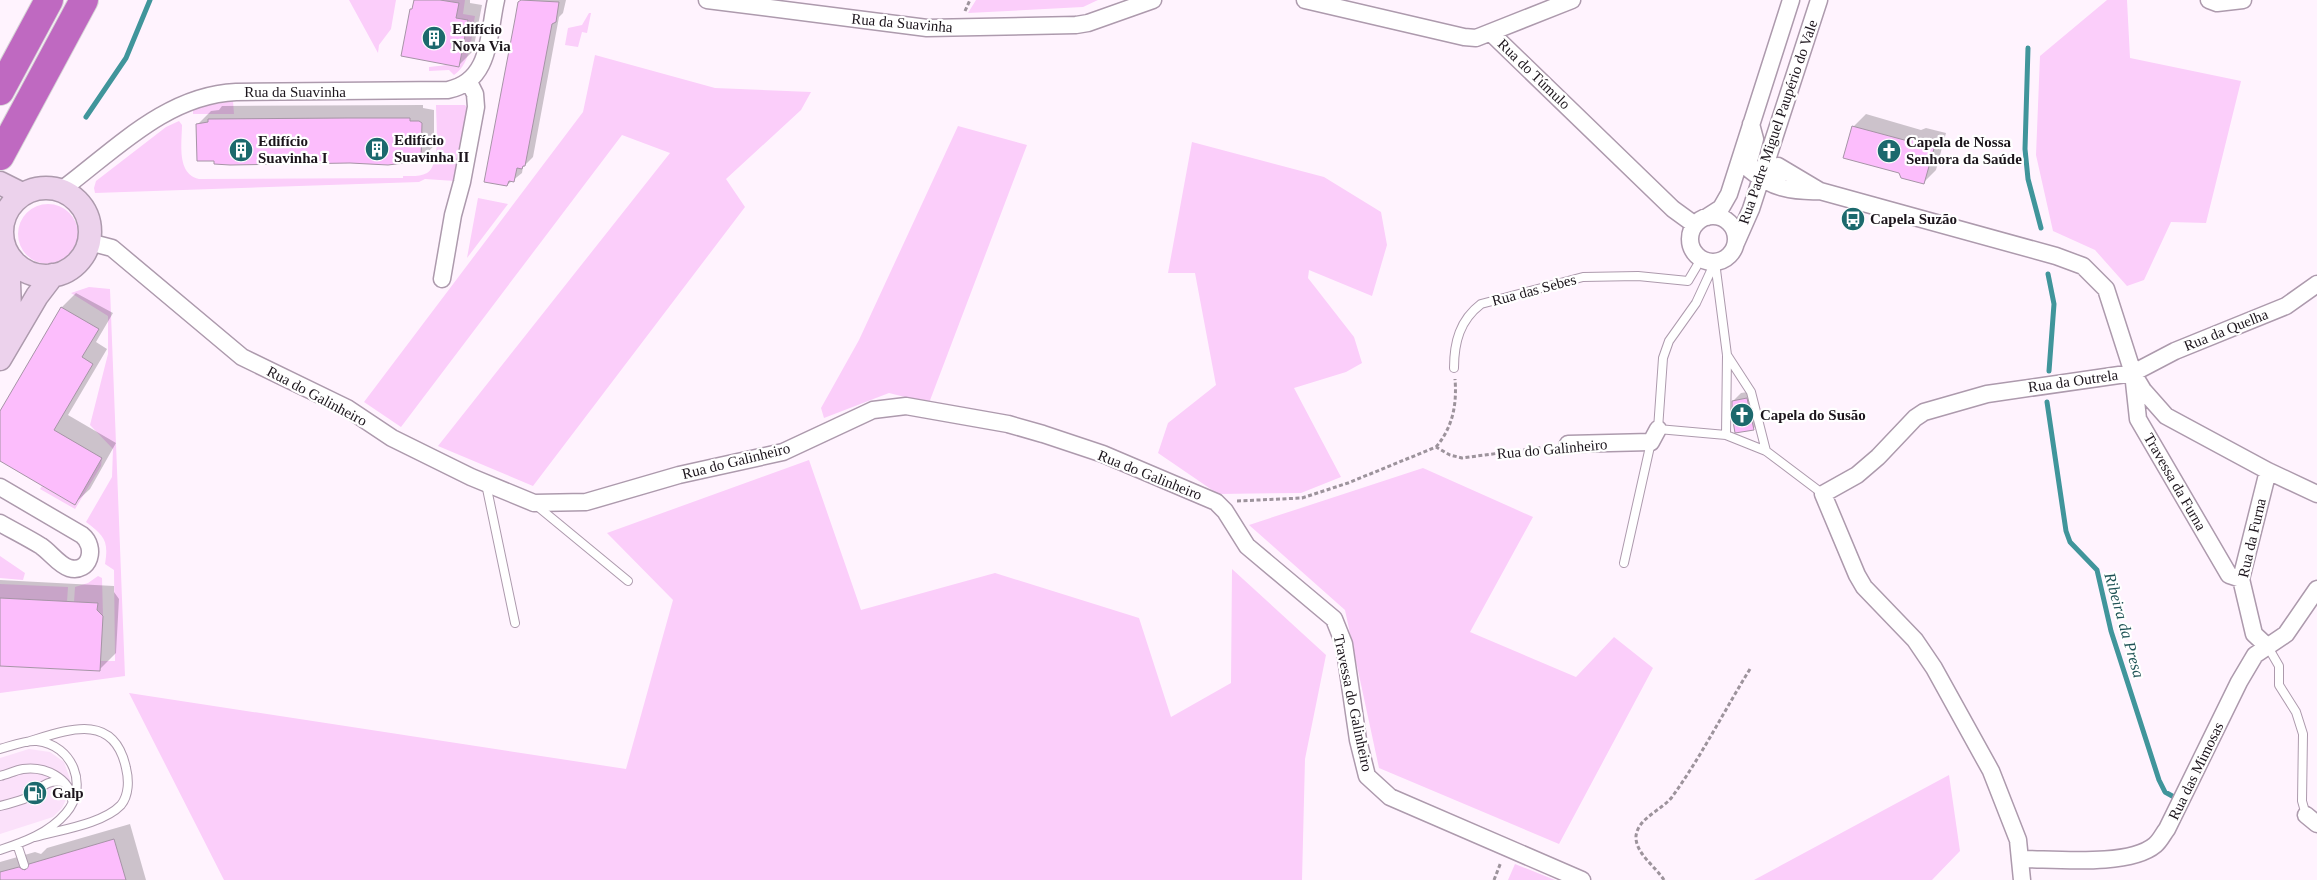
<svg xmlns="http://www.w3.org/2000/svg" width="2317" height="880" font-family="'Times New Roman',serif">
<rect width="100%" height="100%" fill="#fff3fe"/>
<path fill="#fbe1fa" d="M29,749L50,752L64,762L70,779V791L62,808L53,817L0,834V758Z"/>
<path fill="#fbcefa" d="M349,0H396L391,29L379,45L378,53Z
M440,0H465L463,14L475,16C471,36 472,63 454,75L449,70L429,71V67L447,65L459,67L468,20L456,18L458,3Z
M976,0H1098L1083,7L968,13Z
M2107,0H2127L2130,58L2241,81L2206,223L2171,222L2144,280L2127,286L2095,250L2053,231L2036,155L2040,56Z
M589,13H591L587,33L582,32L578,47L565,45L568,28L582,25Z
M595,55L715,88L811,92L801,110L726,179L745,207L533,486L438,446L670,153L622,135L401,427L364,402L583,112Z
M233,101L234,114H193V108Z
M436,105H465L468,109L455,181L425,179L419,182L95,193L94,188L96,181L166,127L179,121L182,125C182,142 176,174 199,179L403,178V176C411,176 420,177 427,173C441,165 436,121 436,105Z
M958,126L1027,145L929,403L889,393L824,418L821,408L859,340Z
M1192,142L1324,177L1381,212L1387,245L1372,296L1309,270L1308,278L1354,337L1362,363L1346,372L1294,388L1341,477L1301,493L1218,494L1158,453L1168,423L1216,385L1195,273H1168Z
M478,198L508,204L467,258Z
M18 234a30 30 0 1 1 60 0a30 30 0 1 1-60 0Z
M89,287L110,289L125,676L0,693V666L99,671L100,661H115L114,570L105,564C109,540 104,536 86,522L112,477L113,449L90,425L108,354V316L71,293Z
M102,458L101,466L75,509L40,489L42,486L75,505Z
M809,460L861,610L995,573L1139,618L1171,717L1231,683L1232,569L1326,655L1305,759L1302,880H224L129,693L626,769L673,600L607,533Z
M1423,468L1533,517L1470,632L1576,677L1614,637L1653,668L1559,844L1379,768L1345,610L1249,525Z
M0,556L25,573L23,580L0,578Z
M98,576L102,578L103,616L97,610L98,603L74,602L75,587L88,583Z
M0,584L68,587L67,602L0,598Z
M1949,775L1960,851L1932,880H1754Z
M1515,864L1555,880H1508Z"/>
<path fill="#0003" d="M415,0H470V3L482,5L473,51L458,66Z
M521,0H566L563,13L559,17L533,157L523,167L522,173L507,185L519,2Z
M423,105V108L434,110V146L420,159H407L403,162L198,124L211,111L219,110L222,106Z
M1866,114L1921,130L1926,128L1946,133L1936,170L1924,182L1900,172L1845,157L1854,126Z
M76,293L113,313L96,342L107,349L68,415L116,443L90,489L75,503L0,460V413L62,307Z
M1754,391L1761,420L1754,428L1736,431L1733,401L1741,393Z
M0,580L114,586V592L119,599L116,653L99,670L0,664Z
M130,824L146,880H0V862L35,852L41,854L47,848Z"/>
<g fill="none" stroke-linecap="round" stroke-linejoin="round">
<path stroke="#40959b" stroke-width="5" d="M2028,48L2025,149L2028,179L2041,228
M86,117L126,58L150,0
M2048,274L2054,304L2049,371
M2047,402L2066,531L2070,542L2097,570L2111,631L2159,780L2165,792L2174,797"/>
</g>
<path fill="#fcbdfc" stroke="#a694a6" d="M414,0H440L459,3L456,18L468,20L459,67L401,56L410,9H412Z
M521,0L559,2L556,22L552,24L525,166H523L522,169L517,168L514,182L509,181L507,186L484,182L515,19L518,2Z
M348,118H410V121H419L422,123L421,160H404V163L388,165L350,163L230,165L214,164V161H197L196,124L208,122V119Z
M1852,126L1908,141L1913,139L1935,145L1924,184L1901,178L1899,173L1843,158Z
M61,307L99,329L82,357L93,364L54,430L102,458L75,505L0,461V411Z
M1747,398L1754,430L1735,433L1732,415V401Z
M0,598L98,603L97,610L103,616L100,671L0,666Z
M114,839L126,880H0V872L19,867L25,870L29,864Z"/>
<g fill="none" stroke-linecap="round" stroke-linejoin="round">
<g stroke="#ad9aad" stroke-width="10">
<path id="lane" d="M1715,262L1696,303L1669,341L1663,358L1658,429L1726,435L1766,451L1823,494
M1715,262L1727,355L1726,435
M1727,355L1751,392L1766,451
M1454,368C1454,342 1460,320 1481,304L1583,277L1638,276L1688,281L1701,259
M486,484L515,623
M537,506L628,581
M1624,563L1651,442
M2268,647L2279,666V685L2296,712L2303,734L2302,801L2306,815
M27,742C67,730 114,711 126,768C129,780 129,795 121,805C103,824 59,830 35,837
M0,749C11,746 25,740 37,741C73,745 89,786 66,813C49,833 24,842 0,850
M0,776C8,774 16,770 23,769C45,766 70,778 72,800
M0,806C8,804 16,802 24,799C40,792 42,779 63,782
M17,844L24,865"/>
</g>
<g stroke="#ad9aad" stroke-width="19">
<path id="street" d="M707,0L927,28L1076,25L1088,23L1153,0
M1305,0L1464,37L1476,38L1572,0
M2209,0L2217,3L2243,0
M1491,33L1673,209L1695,225
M1751,124L1755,139L1749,161L1750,170C1771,188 1793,192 1820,191L2056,256L2083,266L2106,289L2133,373L2138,419L2229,575L2241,579
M1778,166L1820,191
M1755,169L1785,172
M60,191C114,151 166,95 236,92L448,90C491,81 488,35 496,0
M1690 239a23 23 0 1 1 46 0a23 23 0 1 1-46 0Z
M1707,217L1721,208L1729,194L1791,0
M89,242L112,248L242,357L347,408L392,438L471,477L534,503L586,502L679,475L783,452L873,410L906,406L1008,424L1043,434L1103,454L1216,502L1225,511L1247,546L1334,619L1344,644L1358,740L1367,776L1390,797L1582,880
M1736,243L1751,209L1819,0
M442,279L453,215L462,182L476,107L475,94L469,82
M2134,375L2143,390L2166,416L2268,471L2317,494
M1568,444L1651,442L1658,429
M2268,471L2241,579L2254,634L2268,647
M0,487L82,535C97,547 90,574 69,568C59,565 50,552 41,546C28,538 14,531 0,523
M2306,815L2317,824
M2020,859C2054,859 2129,867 2155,845C2160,841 2163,834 2167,829L2239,682L2255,655L2286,634L2317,589
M2022,880L2018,840L1991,771L1934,668L1915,640L1864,587L1857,575L1823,494L1857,475L1878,457L1915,418L1924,412L1987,394L2133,373L2175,351L2286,306L2317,284"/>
</g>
<g stroke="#ad9aad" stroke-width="25">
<path id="secondary" d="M0,183L22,194
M2 232a44 44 0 1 1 88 0a44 44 0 1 1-88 0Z
M0,336L10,310L8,255
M0,359L37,296L53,275"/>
</g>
<g stroke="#d6d5d6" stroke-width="30">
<path id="highway" d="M0,91L49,0
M0,156L84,0"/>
</g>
<path stroke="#9d939c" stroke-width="3" stroke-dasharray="4 2.5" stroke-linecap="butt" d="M965,11L970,0
M1436,447C1453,427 1457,404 1455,379
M1237,501L1302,498L1348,483L1436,447L1450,455L1462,458L1553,446
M1494,880L1501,862
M1664,880C1655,866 1635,853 1636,836C1638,818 1662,810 1672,797C1701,757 1724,711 1750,669"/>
<use href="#lane" stroke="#fff" stroke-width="8"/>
<use href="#street" stroke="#fff" stroke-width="16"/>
<use href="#secondary" stroke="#ecd2ec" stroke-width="22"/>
<use href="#highway" stroke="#bf69c1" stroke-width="28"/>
</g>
<defs>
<g id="building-disc" transform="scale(1.25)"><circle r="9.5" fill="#1c696d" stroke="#fff"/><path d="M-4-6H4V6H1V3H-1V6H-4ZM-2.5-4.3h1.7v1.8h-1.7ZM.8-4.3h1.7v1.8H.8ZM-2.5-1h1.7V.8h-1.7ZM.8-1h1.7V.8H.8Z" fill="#fff"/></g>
<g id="church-disc" transform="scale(1.25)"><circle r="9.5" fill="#1c696d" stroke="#fff"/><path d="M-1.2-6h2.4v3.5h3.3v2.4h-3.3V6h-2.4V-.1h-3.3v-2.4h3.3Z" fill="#fff"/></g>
<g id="bus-disc" transform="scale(1.25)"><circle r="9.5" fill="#1c696d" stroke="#fff"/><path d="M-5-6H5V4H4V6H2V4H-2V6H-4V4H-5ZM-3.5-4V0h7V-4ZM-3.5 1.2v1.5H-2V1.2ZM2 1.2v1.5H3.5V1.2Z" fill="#fff"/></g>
<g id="fuel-disc" transform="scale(1.25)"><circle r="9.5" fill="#1c696d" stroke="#fff"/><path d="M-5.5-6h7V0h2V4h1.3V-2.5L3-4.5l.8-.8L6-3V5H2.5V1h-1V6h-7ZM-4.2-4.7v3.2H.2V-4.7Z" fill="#fff"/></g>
</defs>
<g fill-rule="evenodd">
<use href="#building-disc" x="434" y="38"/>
<use href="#building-disc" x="377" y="149"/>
<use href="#building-disc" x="241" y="150"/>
<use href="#church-disc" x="1889" y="151"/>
<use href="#bus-disc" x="1853" y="219"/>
<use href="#church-disc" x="1742" y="415"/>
<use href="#fuel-disc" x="35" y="793"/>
</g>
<g text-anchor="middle" stroke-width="4.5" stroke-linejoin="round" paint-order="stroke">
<g font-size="15" fill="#1c151c" stroke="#fff">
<text transform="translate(902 23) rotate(5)" y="5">Rua da Suavinha</text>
<text transform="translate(1534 74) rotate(44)" y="5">Rua do Túmulo</text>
<text x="295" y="97">Rua da Suavinha</text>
<text transform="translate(1778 122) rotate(-71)" y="5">Rua Padre Miguel Paupério do Vale</text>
<text transform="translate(1534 290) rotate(-15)" y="5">Rua das Sebes</text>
<text transform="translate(2226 330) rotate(-22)" y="5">Rua da Quelha</text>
<text transform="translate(2073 381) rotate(-8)" y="5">Rua da Outrela</text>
<text transform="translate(317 396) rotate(28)" y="5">Rua do Galinheiro</text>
<text transform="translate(1552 449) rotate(-5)" y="5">Rua do Galinheiro</text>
<text transform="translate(736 461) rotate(-14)" y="5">Rua do Galinheiro</text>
<text transform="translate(1150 475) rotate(22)" y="5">Rua do Galinheiro</text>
<text transform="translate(2175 482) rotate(60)" y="5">Travessa da Furna</text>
<text transform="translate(2252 538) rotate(-77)" y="5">Rua da Furna</text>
<text transform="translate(1353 703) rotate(78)" y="5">Travessa do Galinheiro</text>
<text transform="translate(2196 771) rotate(-64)" y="5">Rua das Mimosas</text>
</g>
<g font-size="15" font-weight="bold" fill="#1c151c" stroke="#fff" text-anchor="start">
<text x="452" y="34">Edifício<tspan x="452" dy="17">Nova Via</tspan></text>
<text x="394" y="145">Edifício<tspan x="394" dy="17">Suavinha II</tspan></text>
<text x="258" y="146">Edifício<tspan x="258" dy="17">Suavinha I</tspan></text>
<text x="1906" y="147">Capela de Nossa<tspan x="1906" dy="17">Senhora da Saúde</tspan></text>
<text x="1870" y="224">Capela Suzão</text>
<text x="1760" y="420">Capela do Susão</text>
<text x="52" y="798">Galp</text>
</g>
<g font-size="16" font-style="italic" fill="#1e5355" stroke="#fff">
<text transform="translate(2125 625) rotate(74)" y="6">Ribeira da Presa</text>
</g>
</g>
</svg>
